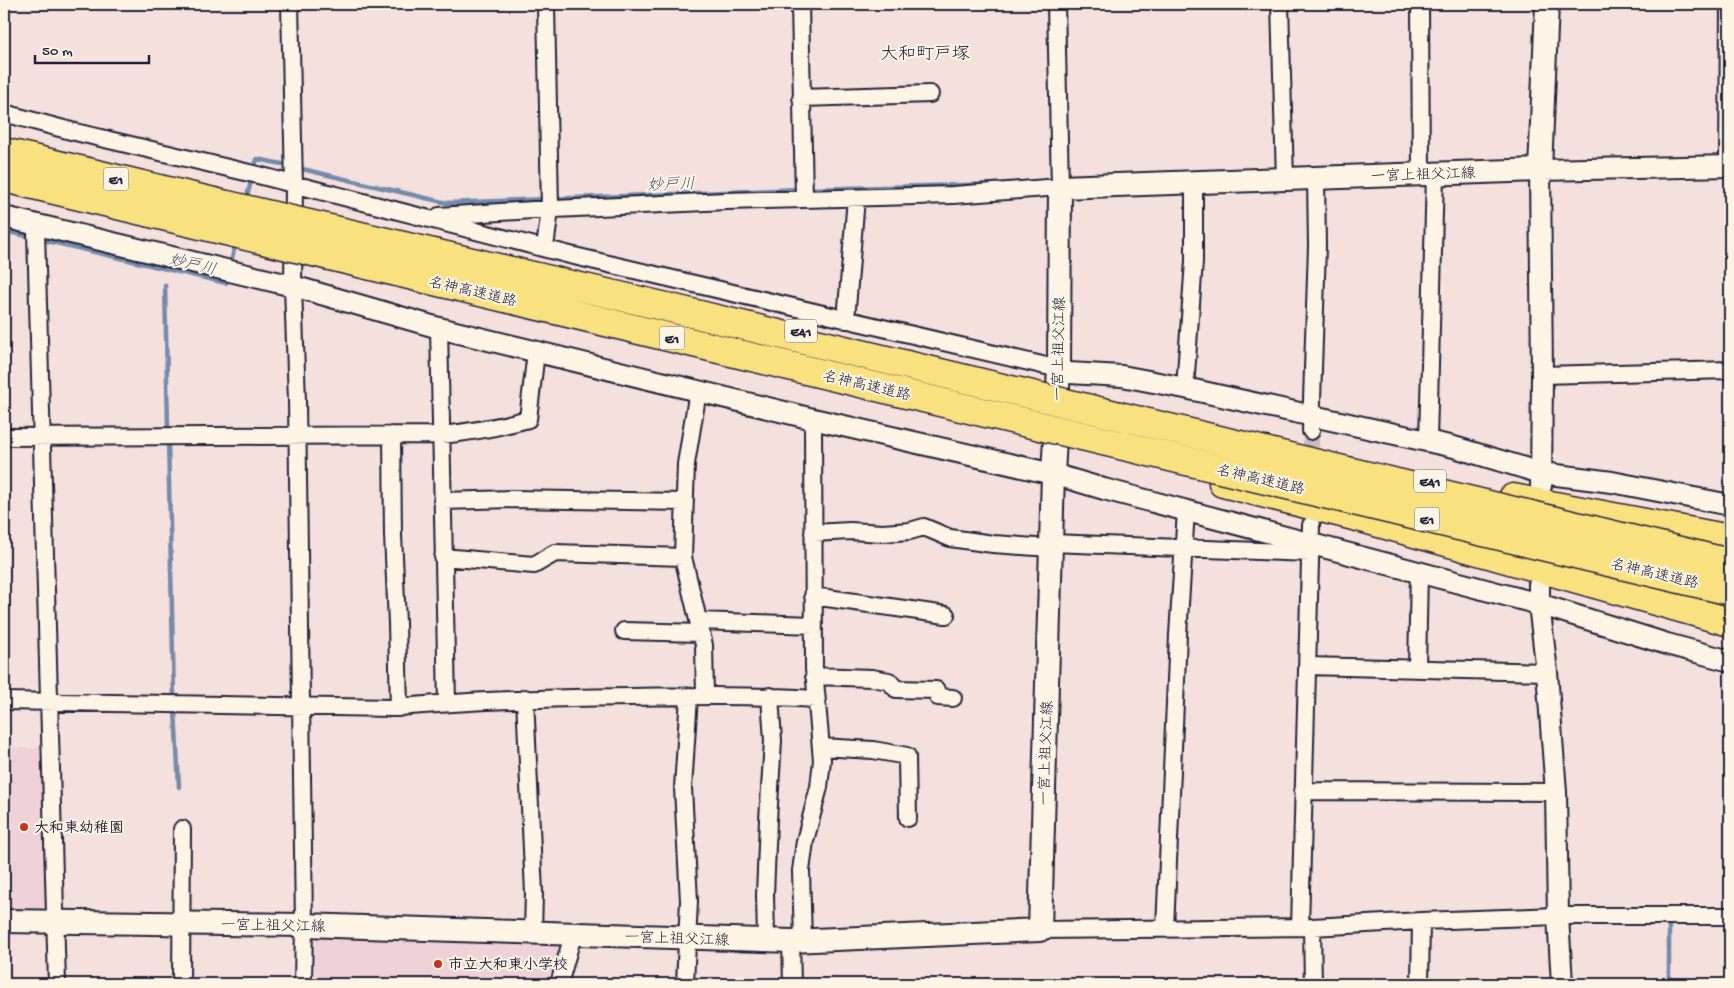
<svg xmlns="http://www.w3.org/2000/svg" width="1734" height="988" font-family="'Gochi Hand','Klee One',sans-serif">
<rect width="100%" height="100%" fill="#f4e0dd"/>
<filter id="ink" filterUnits="userSpaceOnUse"><feTurbulence type="fractalNoise" baseFrequency=".02" numOctaves="2"/><feDisplacementMap in="SourceGraphic" scale="10" xChannelSelector="R" yChannelSelector="G"/><feConvolveMatrix kernelMatrix="1 2 1 2 8 2 1 2 1" color-interpolation-filters="sRGB"/></filter>
<g filter="url(#ink)">
<path fill="#efd1d8" d="M4,748H42L46,905L40,911H4Z
M319,936L567,944L555,984H314L315,942Z"/>
<g fill="none" stroke-linecap="round" stroke-linejoin="round">
<path stroke="#758bab" stroke-width="4.5" d="M298,168L447,203L800,189
M808,189L1000,184
M246,200L257,159L282,164
M4,231L32,237
M39,239L226,283L228,276
M230,266L236,242
M165,285L168,428
M168,440L174,697
M175,710L179,787
M1669,984V923"/>
<path stroke="#cababd" stroke-width="16" stroke-dasharray="16 8" stroke-linecap="butt" d="M1311,471V431"/>
<g stroke="#22223b" stroke-width="20">
<path id="minor" d="M290,4L294,185L293,286L297,401L304,925L303,984
M800,4L804,199
M1280,4L1285,180
M1420,4L1421,174
M801,98L930,94
M4,113L71,131L258,175L570,255L1059,369
M1728,166L1729,4
M439,216L533,210L727,201L953,195L1060,187L1056,4
M37,225L36,232L57,984
M545,248L550,209L546,4
M846,320L856,198
M439,328L447,703
M1542,375L1730,370
M1185,388L1194,261V183
M698,391L686,464L683,557L704,645L705,696
M1311,431L1317,246L1316,178
M392,435L393,535L397,623L399,708
M4,437L441,435C471,432 499,427 528,419L536,352
M1428,441L1435,174
M442,501L513,499L684,502
M813,533L850,531L883,533L910,531L924,527L950,538L993,544L1051,548
M1051,543L1310,553
M443,557L534,565L555,553L683,557
M813,596L946,615
M698,621L814,625
M624,631L701,633
M1307,666L1547,672
M1417,669L1419,572
M814,676L872,678L889,681L896,689L936,690L938,697L953,698
M525,698L534,893L533,933
M4,701L392,708C471,700 551,698 630,697C692,696 754,695 816,699
M821,747L873,750L907,756L908,818
M1303,791L1556,792
M1300,927L1311,525
M1312,927L1313,984
M1165,929L1178,635L1186,511
M1040,930L1312,927L1421,921L1558,916H1730
M766,940L765,895L768,820L773,741L770,696
M791,941L792,984
M803,941L801,871L805,841L819,787L822,760L814,669L813,419
M181,984L182,829
M559,984L573,935
M685,984L689,901L683,788L689,696
M1420,984L1421,921"/>
</g>
<g stroke="#22223b" stroke-width="24">
<path id="tertiary" d="M4,217L293,286L439,328L813,419L1053,474L1104,489L1539,604L1667,644L1730,661
M1059,369L1069,373L1122,376L1185,388L1454,447L1541,473L1612,482L1730,505
M1541,486L1542,375L1540,170L1730,166
M1539,584V604L1547,672L1556,792L1558,916L1562,984"/>
</g>
<g stroke="#22223b" stroke-width="26">
<path id="secondary" d="M4,921L304,925L791,941L1040,930L1053,474L1059,369L1060,187L1540,170L1547,4"/>
</g>
<g stroke="#22223b" stroke-width="31">
<path id="motorway" d="M4,152L227,205
M4,178L221,230
M1223,483L1365,519L1730,622
M1513,498L1730,539"/>
</g>
<use href="#minor" stroke="#fcf5e5" stroke-width="16"/>
<use href="#tertiary" stroke="#fcf5e5" stroke-width="20"/>
<use href="#secondary" stroke="#fcf5e5" stroke-width="22"/>
<use href="#motorway" stroke="#fae180" stroke-width="28"/>
<g stroke="#22223b" stroke-width="31" stroke-linecap="butt">
<path id="motorway-bridge" d="M227,205L658,305L1730,563
M221,230L1730,591"/>
</g>
<use href="#motorway-bridge" stroke="#fae180" stroke-width="28"/>
</g>
</g>
<g fill="#c8321e" stroke="#fcf5e5" stroke-width="2">
<circle cx="24" cy="827" r="5"/>
<circle cx="438" cy="964" r="5"/>
</g>
<g text-anchor="middle" stroke-width="4" stroke-linejoin="round" paint-order="stroke">
<g fill="#fcf5e5" stroke="#63616e" stroke-width="1">
<rect x="103.5" y="167.5" width="25" height="23" rx="4"/>
<rect x="785" y="319.5" width="32" height="23" rx="4"/>
<rect x="659.5" y="326.5" width="25" height="23" rx="4"/>
<rect x="1414" y="469.5" width="32" height="23" rx="4"/>
<rect x="1414.5" y="507.5" width="25" height="23" rx="4"/>
</g>
<g font-size="14" font-weight="bold" fill="#22223b">
<text x="116" y="184">E1</text>
<text x="801" y="336">E41</text>
<text x="672" y="343">E1</text>
<text x="1430" y="486">E41</text>
<text x="1427" y="524">E1</text>
</g>
<g font-size="15" fill="#22223b" stroke="#fcf5e5">
<text transform="translate(1423 174) rotate(-2)" y="5">一宮上祖父江線</text>
<text transform="translate(473 291) rotate(13)" y="5">名神高速道路</text>
<text transform="translate(1058 349) rotate(-89)" y="5">一宮上祖父江線</text>
<text transform="translate(867 385) rotate(13)" y="5">名神高速道路</text>
<text transform="translate(1261 479) rotate(13)" y="5">名神高速道路</text>
<text transform="translate(1655 573) rotate(13)" y="5">名神高速道路</text>
<text transform="translate(1045 753) rotate(-88)" y="5">一宮上祖父江線</text>
<text transform="translate(273 925) rotate(1)" y="5">一宮上祖父江線</text>
<text transform="translate(677 938) rotate(2)" y="5">一宮上祖父江線</text>
</g>
<g font-size="15" font-weight="bold" fill="#22223b" stroke="#fcf5e5" text-anchor="start">
<text x="34" y="832">大和東幼稚園</text>
<text x="448" y="969">市立大和東小学校</text>
</g>
<g font-size="16" font-style="italic" fill="#4c5773" stroke="#fcf5e5">
<text transform="translate(671 183) rotate(-2)" y="6">妙戸川</text>
<text transform="translate(193 263) rotate(13)" y="6">妙戸川</text>
</g>
<g font-size="18" fill="#22223b" stroke="#fcf5e5">
<text x="925" y="59">大和町戸塚</text>
</g>
</g>
<rect width="1734" height="988" fill="none" stroke="#fcf5e5" stroke-width="20"/>
<rect x="10" y="10" width="1714" height="968" fill="none" stroke="#22223b" stroke-width="2" filter="url(#ink)"/>
<path d="M35 55v8h114v-8" fill="none" stroke="#22223b" stroke-width="2.5"/>
<text x="42" y="55" font-size="15" fill="#22223b" stroke="#fcf5e5" stroke-width="4" paint-order="stroke">50 m</text>
</svg>
